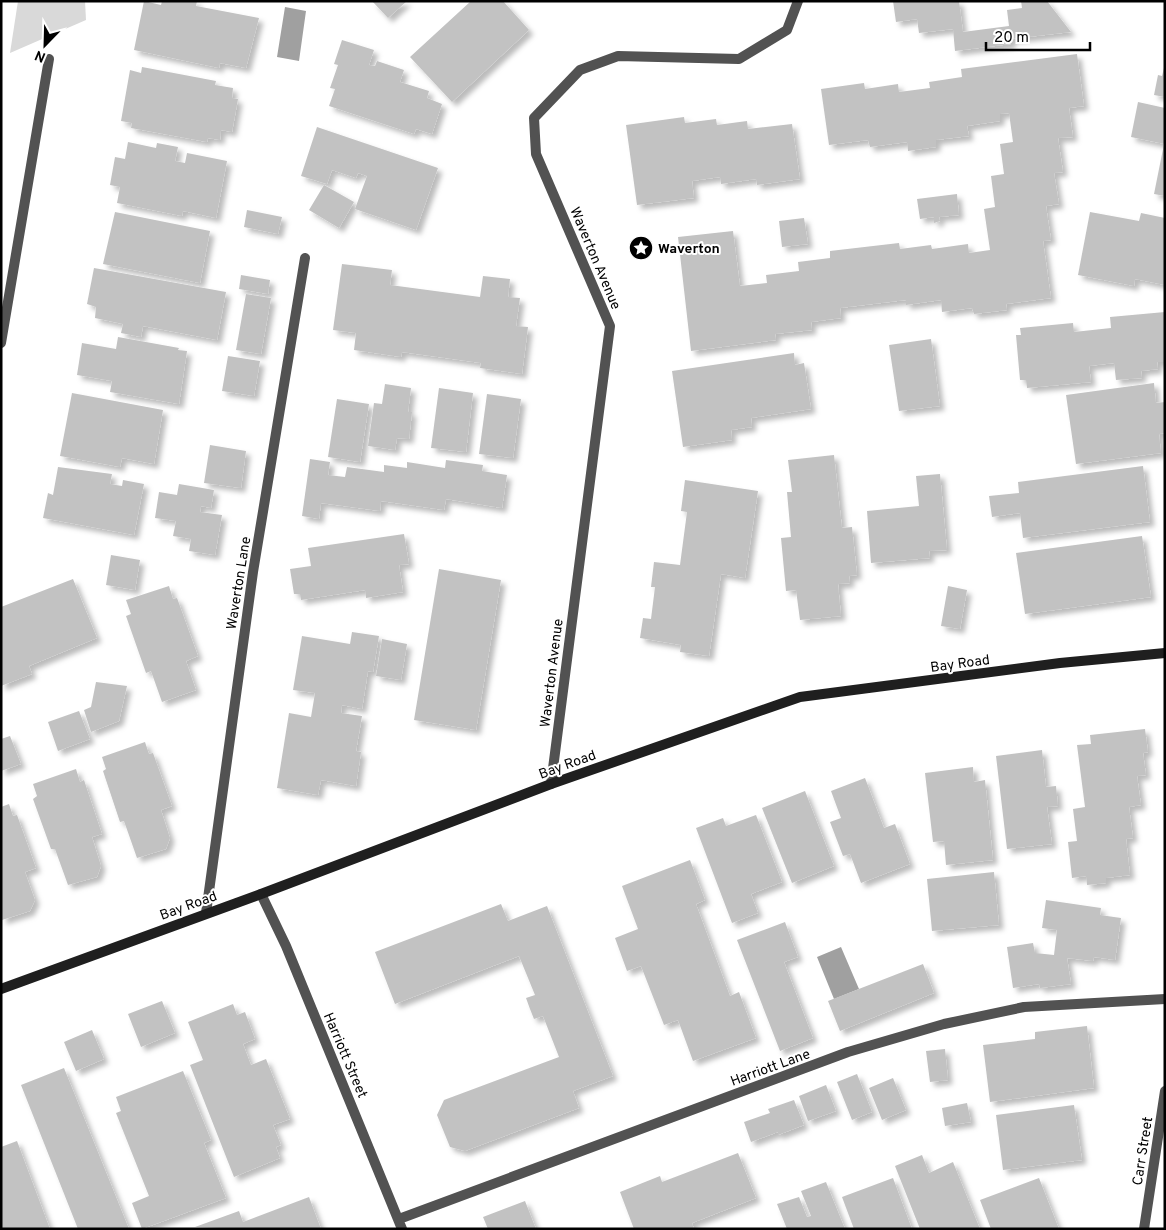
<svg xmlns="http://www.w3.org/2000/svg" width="1166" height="1230" font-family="Overpass,sans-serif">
<defs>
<filter id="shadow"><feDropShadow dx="4.5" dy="4.5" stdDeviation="2.5" flood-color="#0004"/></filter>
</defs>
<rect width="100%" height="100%" fill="#fff"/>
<path fill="#d9d9d9" d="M18,1H85L86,20L10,53Z"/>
<path fill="#a0a0a0" d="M285,7L306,11L299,61L277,57Z
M841,947L859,989L834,999L817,957Z"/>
<path fill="#c2c2c2" filter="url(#shadow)" d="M144,1L161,5L162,1H197L196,6L259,18L246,68L220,63L219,68L134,50Z
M372,1H407L388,18Z
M471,1H503L529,30L452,102L410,57Z
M893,1H959L963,32L1009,26L1007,10L1022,8L1021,1H1047L1071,32L1011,39V44L955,51L953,29L919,33L917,19L896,22Z
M342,40L374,50L369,65L375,66L377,61L404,70L400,82L429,91L427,98L442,104L432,134L416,129L414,134L329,106L335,89L330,88L338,65L334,64Z
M1077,54L1084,106L1069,108L1073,137L1058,138L1063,172L1054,173L1059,204L1046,206L1051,240L1043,241L1051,298L1006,304L1007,310L974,314L972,308L942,312L941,300L906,305V300L840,308L841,318L811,322L812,330L775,334L776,340L691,351L678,237L733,231L740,286L767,283L766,275L799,271L798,262L830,258V251L899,243L900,249L931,245L932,249L968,244L969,253L990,250L984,209L995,207L991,176L1004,174L1000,144L1013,142L1009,113L1000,114V121L967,126L969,136L936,140V147L908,151L907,142L870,147L868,140L829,145L821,89L864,83L865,89L898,84L899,92L930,88L929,82L962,77L961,69Z
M142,67L216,81L215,85L233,88L232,98L238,99L232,132L221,130L220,140L208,138L207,142L131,128L132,123L121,121L130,70L141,73Z
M1164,68H1165V97L1154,95L1158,75L1162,76Z
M1138,102L1165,108V144L1131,137Z
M684,117L685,123L716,119L717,125L747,121L748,129L792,124L800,179L757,185L756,179L721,184L720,177L692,181L694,198L637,205L626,125Z
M317,127L438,168L416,230L355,209L367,176L358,173L356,178L332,170L327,184L301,176Z
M128,142L156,148L157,143L178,147L175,161L185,163L187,153L227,161L216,218L183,211L182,216L117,203L120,187L110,185L115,157L125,159Z
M1164,144H1165V196L1154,194Z
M324,185L354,202L339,228L309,210Z
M957,194L959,215L939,217L940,221L934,223V217L920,219L917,199Z
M247,210L282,217L278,234L244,227Z
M115,212L210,231L200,283L103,264Z
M1090,212L1139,221L1141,213L1165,218V285L1135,279L1134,286L1078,275Z
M804,218L808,244L782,247L779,221Z
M342,264L392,270L390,285L480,297L483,276L510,279L508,297L520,298L516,326L528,327L522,374L480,368L481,363L402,352L401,357L354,350L356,333L333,330Z
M94,268L226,292L217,340L143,326L141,337L121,333L123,324L95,318L96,307L87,304Z
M241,275L270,280L268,294L239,289Z
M246,294L271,298L261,354L236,350Z
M1165,312V362H1157L1158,369L1141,371L1142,378L1116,380L1114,363L1089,366L1091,382L1027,388L1026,380H1020L1016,335H1021L1020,328L1073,323L1074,332L1111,328L1110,317Z
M118,337L179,348L178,350L187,351L179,404L110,392L112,381L77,375L82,343L116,349Z
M931,339L940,406L899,411L889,345Z
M794,353L795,365L804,363L811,409L751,418L752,427L731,430L732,440L683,447L672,371Z
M228,356L260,361L254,396L222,391Z
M1154,383L1156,403L1165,402V433L1159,434L1161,453L1076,464L1066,395Z
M385,384L411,388L408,412H412L409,439L397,438L395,450L368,446L374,403L382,404Z
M439,388L473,393L466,452L431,448Z
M72,393L163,410L154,464L122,458L120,467L60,456Z
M487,394L521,399L513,458L479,454Z
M337,399L369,404L360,462L328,457Z
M210,445L246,451L241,488L204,483Z
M834,455L842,528L852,527L857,575L849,576L850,583L838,584L841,616L800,620L796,590L786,591L781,538L791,537L787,492H792L788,460Z
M310,459L330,462L328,475L345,477L347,467L384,472V465L407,468V462L445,468L446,460L483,465L482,471L507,475L502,508L446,499L444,510L381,501L380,511L321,503L319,519L302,516Z
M1143,466L1150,522L1023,538L1020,513L992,517L989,496L1019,493L1018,482Z
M58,467L112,474L110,484L122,486L123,480L144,484L134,535L43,518L48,493L53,495Z
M940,474L947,550L929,551L930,558L871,563L867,511L919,506L916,476Z
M685,480L758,491L745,578L721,574L709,656L680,652L681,645L640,638L643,618L651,619L655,587H651L654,562L680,565L687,512L681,511Z
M179,484L214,490L211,508L201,506L200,512L222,515L215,555L189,551L191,539L173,536L176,521L155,518L159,492L177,495Z
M404,534L409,564L399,565L403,592L366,598L365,590L301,600L300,594H294L290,569L311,566L308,548Z
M1142,536L1151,597L1025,614L1016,553Z
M111,555L140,560L135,590L106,585Z
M439,569L501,580L476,730L414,720Z
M73,579L97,638L29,666L32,674L1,686V607Z
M169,586L173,599L177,598L198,656L186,661L196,690L162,702L151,671L146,673L126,616L131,614L126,600Z
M948,586L967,590L960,629L941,626Z
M352,632L379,636L373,672L368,671L362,709L342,705L341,713L362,716L356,751L361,752L356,786L321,780L318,795L277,788L289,713L311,717L315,693L293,690L302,636L350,644Z
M382,639L407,644L401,680L376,676Z
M96,682L127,686L119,721L91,732L84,710L91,707Z
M79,711L90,739L58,751L48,722Z
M1145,729L1148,752L1143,753L1146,775L1137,776L1141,805L1129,807L1133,838L1126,839L1130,875L1106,878V883L1087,885L1086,876L1072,878L1068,842L1077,841L1073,809L1085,807L1077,745L1091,744L1090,735Z
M10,736L21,764L1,771V739Z
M145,742L149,754L153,753L172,806L161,810L170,838L166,849L137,858L124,821L120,822L103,771L106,769L102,757Z
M1042,750L1046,787L1056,786L1058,806L1047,807L1052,844L1007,849L996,756Z
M973,767L974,782L985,780L993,860L946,865L944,841L933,842L925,773Z
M76,769L80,782L84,780L102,834L92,837L101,866L97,877L68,885L55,849H51L33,799L37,796L33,784Z
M865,778L884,828L895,824L910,864L861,883L850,854L843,856L830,822L841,818L831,791Z
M805,791L834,866L792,883L762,808Z
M9,804L13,816L17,815L36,868L25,872L35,900L30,911L2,920L1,807Z
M756,815L782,882L751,894L758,913L732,923L696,828L723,818L726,826Z
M690,860L705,900L696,904L730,996L739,992L756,1038L693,1061L678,1020L664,1025L641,966L627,971L615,938L638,929L622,886Z
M994,872L999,925L932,931L927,879Z
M1046,900L1101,908L1100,915L1121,918L1115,960L1094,957L1093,961L1067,958L1071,984L1040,988L1039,984L1013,988L1007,947L1033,943L1035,953L1054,955L1057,930L1042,928Z
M501,904L508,921L547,906L613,1076L573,1091L579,1108L465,1151L450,1147L437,1115L444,1100L559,1057L543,1016L534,1019L530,1009L526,998L535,995L519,956L395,1004L375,952Z
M785,922L798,957L784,962L813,1038L780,1051L737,940Z
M923,964L934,993L840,1031L828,1001Z
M162,1001L175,1033L141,1047L128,1014Z
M233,1004L237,1015L245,1012L255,1039L243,1044L251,1065L266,1059L290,1119L273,1125L281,1145L276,1147L280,1158L234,1177L190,1065L203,1060L188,1022Z
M1087,1026L1094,1088L990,1102L983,1045L1035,1039V1032Z
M92,1030L104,1059L76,1071L64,1042Z
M945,1049L948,1080L930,1082L926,1051Z
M64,1068L129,1229H78L21,1085Z
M183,1071L211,1140L204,1143L226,1198L142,1229L132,1203L149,1196L116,1113L121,1111L116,1097Z
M857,1074L872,1112L852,1120L837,1082Z
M893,1078L906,1110L882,1120L869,1088Z
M826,1085L836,1111L808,1121L799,1096Z
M794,1100L804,1125L778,1135V1132L751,1142L744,1122L770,1113L768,1109Z
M967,1103L971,1122L945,1126L942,1108Z
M1074,1105L1082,1160L1003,1170L996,1115Z
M17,1141L50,1229H1V1147Z
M738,1153L756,1198L692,1223L694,1229H634L620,1192L660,1176L662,1182Z
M922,1155L929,1173L953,1162L980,1229H920L895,1166Z
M893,1178L912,1229H854L842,1197Z
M1039,1178L1059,1229H991L980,1200Z
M826,1182L845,1229H787L777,1204L799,1197L807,1217L811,1216L801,1191Z
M309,1197L321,1229L195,1227L239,1211L243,1222Z
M525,1201L536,1229H488L483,1217Z"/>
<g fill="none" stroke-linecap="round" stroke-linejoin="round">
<path stroke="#525252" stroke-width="10" d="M1,343L49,59
M551,784L610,326L536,154L534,118L580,70L618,56L739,59L787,30L798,1
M261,894L286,946L402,1229
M206,913L253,572L305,258
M399,1219L848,1052L944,1024L1024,1007L1165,999
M1144,1229L1165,1091"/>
<path stroke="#1f1f1f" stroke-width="10" d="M1,989L261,894L551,784L800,697L1060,663L1165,653"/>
</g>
<defs>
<g id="sight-disc" transform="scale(1.25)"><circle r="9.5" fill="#000" stroke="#fff"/><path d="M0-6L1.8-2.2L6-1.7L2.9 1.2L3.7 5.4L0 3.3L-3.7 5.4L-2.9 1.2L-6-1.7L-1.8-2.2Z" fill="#fff"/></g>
</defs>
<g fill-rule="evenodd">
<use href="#sight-disc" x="641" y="248"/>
</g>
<g text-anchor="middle" stroke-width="4" stroke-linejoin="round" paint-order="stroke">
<g font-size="14" font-weight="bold" fill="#000" stroke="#fff" text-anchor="start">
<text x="658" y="253">Waverton</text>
</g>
<g font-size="14" fill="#000" stroke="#fff">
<text transform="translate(596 258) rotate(67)" y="5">Waverton Avenue</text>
<text transform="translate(238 583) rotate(-81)" y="5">Waverton Lane</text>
<text transform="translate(960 663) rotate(-8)" y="5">Bay Road</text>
<text transform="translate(551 673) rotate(-83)" y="5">Waverton Avenue</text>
<text transform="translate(567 764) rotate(-20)" y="5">Bay Road</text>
<text transform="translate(188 905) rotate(-20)" y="5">Bay Road</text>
<text transform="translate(346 1055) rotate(67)" y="5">Harriott Street</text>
<text transform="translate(770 1067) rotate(-20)" y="5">Harriott Lane</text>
<text transform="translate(1142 1151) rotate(-81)" y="5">Carr Street</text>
</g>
</g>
<rect width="1166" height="1230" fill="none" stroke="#000000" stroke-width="5"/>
<g transform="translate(45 45) rotate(203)" stroke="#ffffff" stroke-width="4" paint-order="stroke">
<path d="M0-4L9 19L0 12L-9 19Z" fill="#000000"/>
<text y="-8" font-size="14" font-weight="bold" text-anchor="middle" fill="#000000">N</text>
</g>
<path d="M986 42v8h104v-8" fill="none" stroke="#000000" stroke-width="2.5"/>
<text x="994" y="42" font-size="15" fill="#000000" stroke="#ffffff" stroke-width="4" paint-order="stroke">20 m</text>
</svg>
